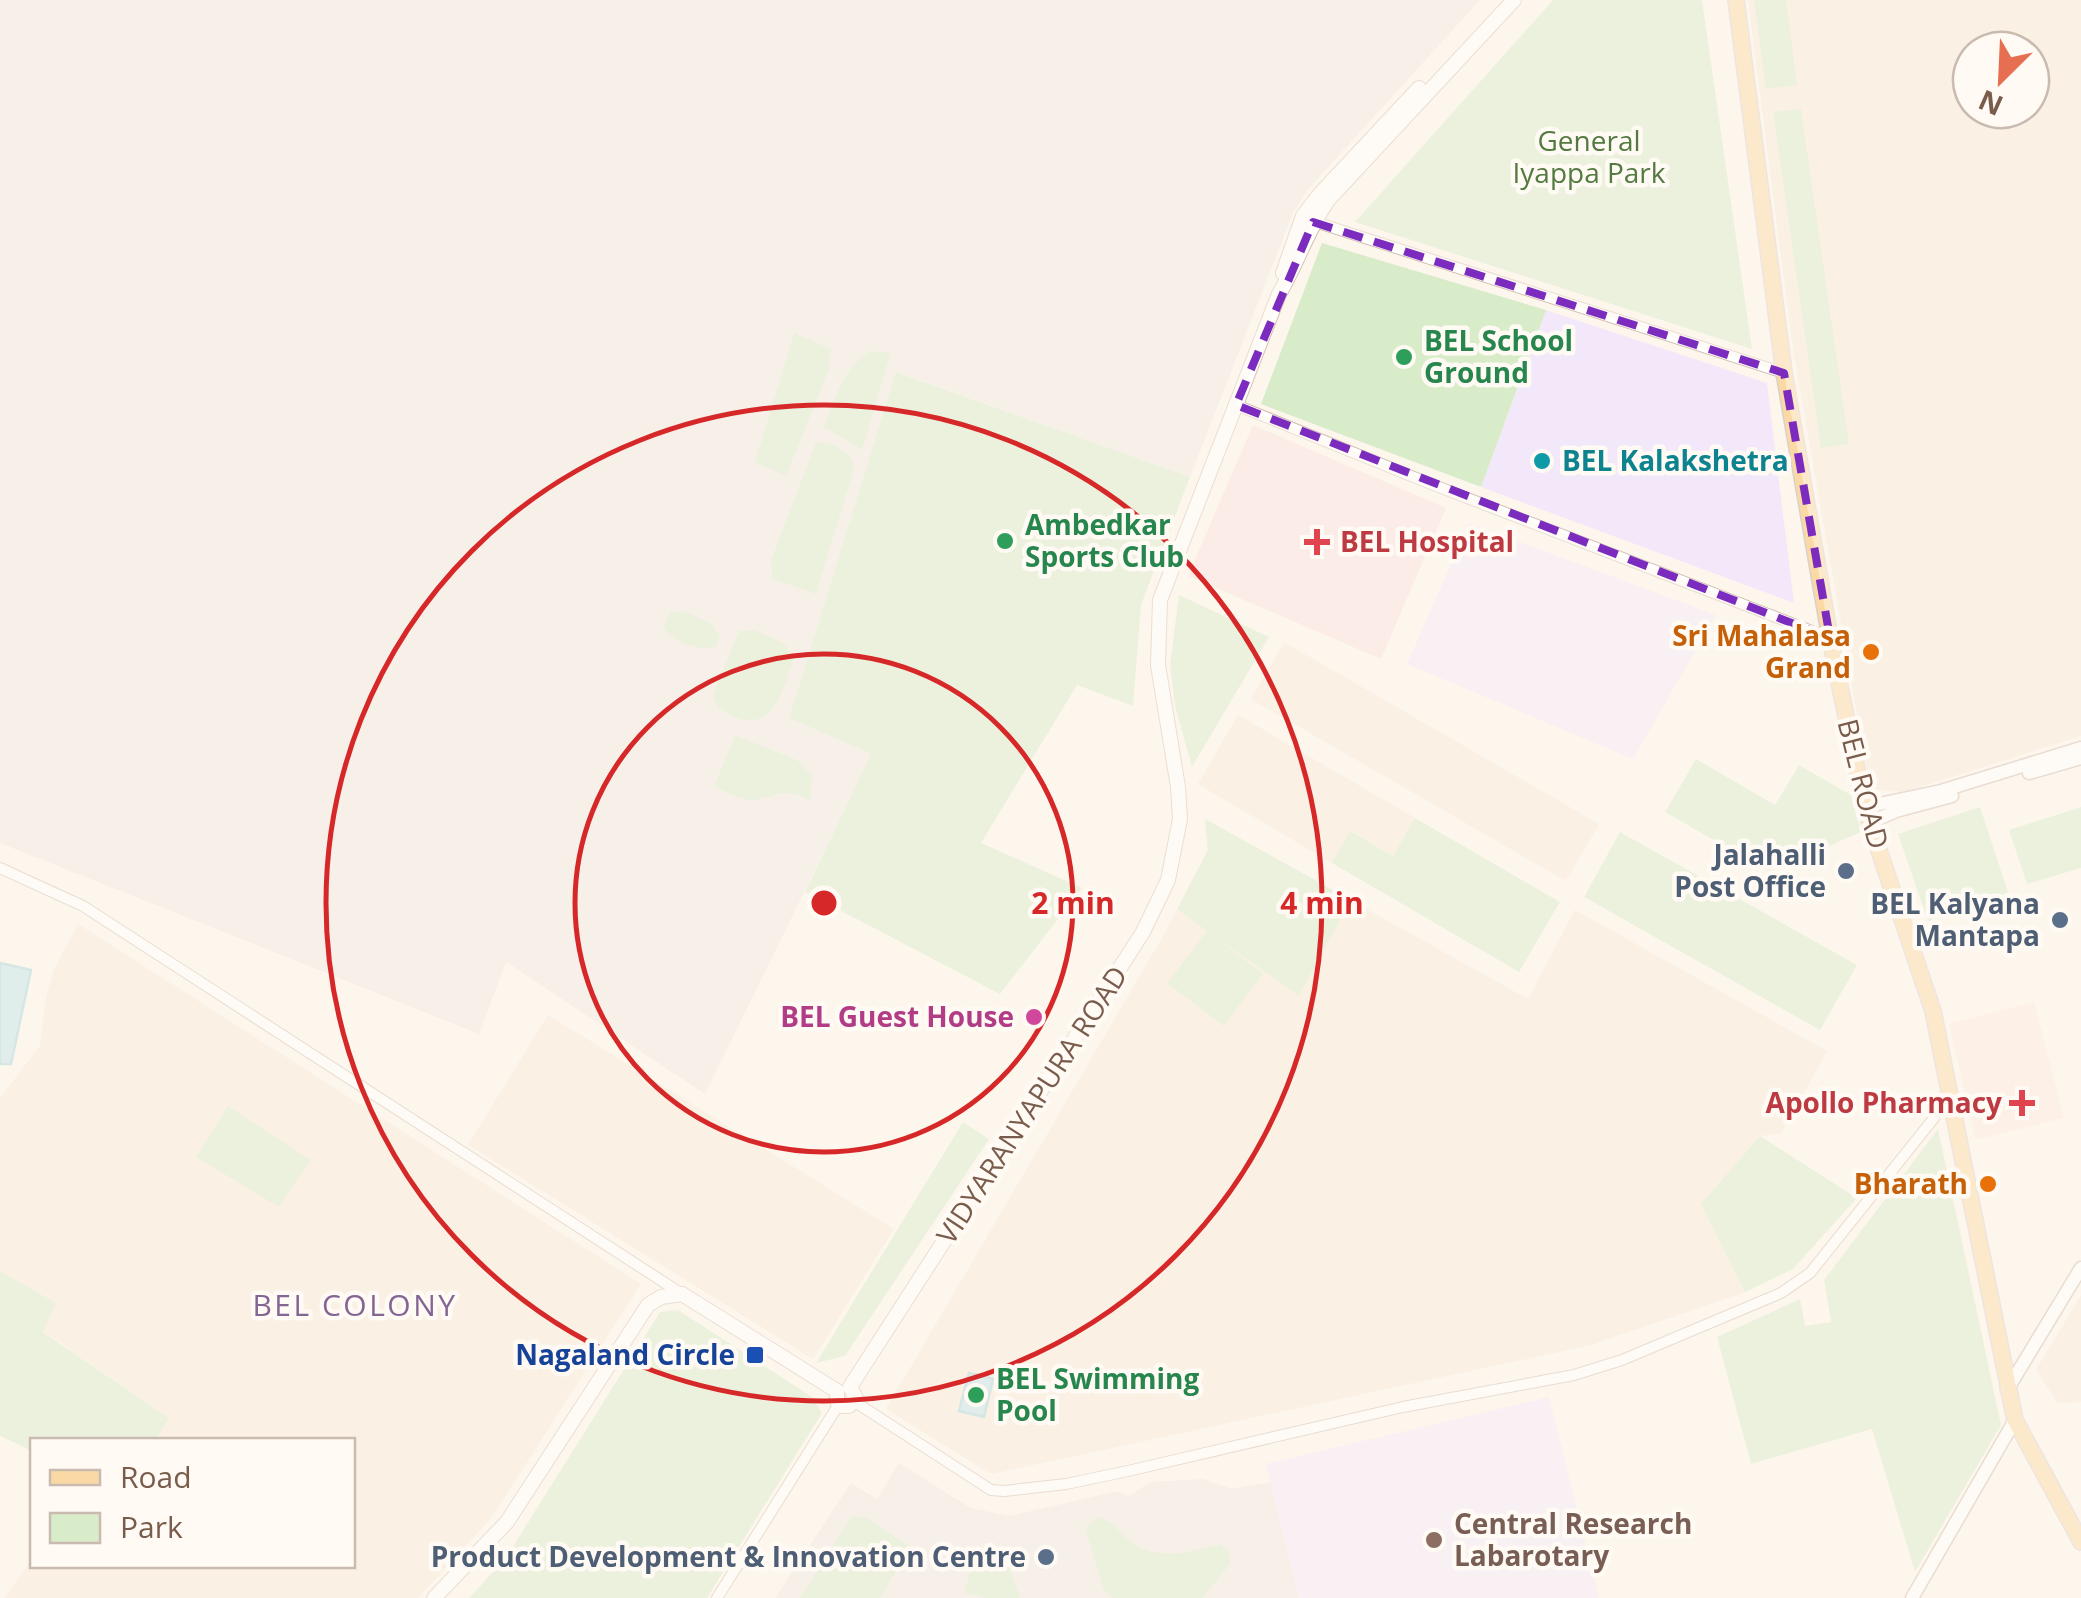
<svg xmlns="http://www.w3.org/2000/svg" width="2081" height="1598" font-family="'Open Sans',sans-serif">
<rect width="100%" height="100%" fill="#fdf6ec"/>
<path fill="#f5e8da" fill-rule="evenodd" d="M1748,0H2081V736L1904,792L1870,789L1793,349ZM1971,50H2031V110H1971Z
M1284,642L1599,824L1566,881L1251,699Z
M1238,715L1415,818L1393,856L1351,831L1332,863L1198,784Z
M1205,819L1528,999L1575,910L1827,1051L1781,1133L1760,1136L1702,1204L1745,1292L1591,1345L991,1474L886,1409L1162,938L1208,850Z
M78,924L641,1284L492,1517L418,1598H5L32,1559V1566H352V1440H155L168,1417L43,1331L56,1303L0,1271V1098L40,1046L46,998L54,969Z
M548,1015L894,1229L813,1359L468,1145Z
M2081,1295V1402L2058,1403L2036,1370Z"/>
<path fill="#fde8e0" d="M2034,1002L2064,1118L1976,1140L1949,1024Z"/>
<path fill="#efe9e4" d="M0,0H1480L1308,189L1293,213L1190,477L897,372L789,718L872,754L705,1094L506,962L479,1034L0,843Z
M899,1463L971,1508L1009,1516L1118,1491L1128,1497L1150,1482L1203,1479L1232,1489L1271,1482L1299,1598H775L851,1483L877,1499Z"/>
<path fill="#f3e8fa" d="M1546,310L1767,383L1794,603L1481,487Z
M1469,523L1716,615L1633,759L1407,664Z
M1549,1397L1599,1598H1299L1266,1464Z"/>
<path fill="#fbdfe3" d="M1253,425L1446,508L1381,659L1188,576Z"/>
<path fill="#d8ecc9" d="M1553,0H1702L1752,349L1355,222Z
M1754,0H1786L1797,85L1766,89Z
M1801,109L1849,444L1821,448L1773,112Z
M1322,243L1546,310L1481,487L1261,404Z
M794,333L831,349L829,369L786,476L755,462Z
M871,351L891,353L862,450L824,427C835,398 843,367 871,351Z
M896,372L1190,477L1141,605L1133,706L1077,685L981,843L1082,888L1000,994L805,892L871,754L789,718Z
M819,441C836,445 852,450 854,469L816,594L772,579L771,560L815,445Z
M1179,595L1269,637L1192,767L1175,706L1170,665Z
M684,611L712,624L720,636L716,646C697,653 677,642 663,628L670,612Z
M755,630L783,643L794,657C784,686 776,733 735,717C723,712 715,707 713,695L739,631Z
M735,735L797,760L812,775L810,801C781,786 782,796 754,800C742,801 726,792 714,787Z
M1696,759L1775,805L1799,765L1851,795L1861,832L1769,872L1665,812Z
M1980,807L2009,895L1928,921L1898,834Z
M2081,807V868L2027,884L2009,830Z
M1415,818L1560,902L1519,972L1332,863L1350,831L1393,856Z
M1205,819L1351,900L1299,996L1214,936L1263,974L1224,1026L1167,983L1207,931L1177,909L1208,850Z
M1620,832L1857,965L1820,1030L1584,897Z
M228,1106L311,1160L279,1207L196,1157Z
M963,1122L989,1139L845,1356L816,1363Z
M1938,1129L2001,1425L1915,1572L1872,1429L1751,1464L1717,1337L1800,1299L1805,1326L1831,1322L1824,1280Z
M1760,1136L1857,1198L1793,1269L1745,1292L1701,1204Z
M0,1271L56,1303L43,1332L169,1418L155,1440H32V1451L0,1436Z
M678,1310L812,1397L822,1413L707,1598H469L505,1559L660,1312Z
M852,1516L865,1517L911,1547L880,1598H800Z
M1097,1517C1114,1520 1116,1530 1129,1540C1158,1563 1190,1551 1221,1544L1230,1554V1564L1203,1598H1112L1104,1591L1085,1528Z
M973,1560H1007L1020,1598H985L964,1593Z"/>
<path fill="#bfe3e8" stroke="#a5d3da" stroke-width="2.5" d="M0,963L31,970L11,1064H0Z
M969,1373L993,1379L984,1417L959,1411Z"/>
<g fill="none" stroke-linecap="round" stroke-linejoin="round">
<g stroke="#d1beb0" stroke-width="12">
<path id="minor" d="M1309,220L1784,373
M1236,405L1431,484L1830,638
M0,868L83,906L682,1294
M855,1402L991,1490L1004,1491L1066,1484L1128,1471L1403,1407L1574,1375L1622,1360L1781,1293L1810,1273L1934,1118
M717,1598L839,1404"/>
</g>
<g stroke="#d1beb0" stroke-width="15">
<path id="tertiary" d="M2029,773L2081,758
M1865,807L1941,791L2081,748
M1869,823L1896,811L1952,796
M2007,1390L2081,1268
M1912,1598L2015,1420"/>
</g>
<g stroke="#d6c0b0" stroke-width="16">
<path id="secondary" d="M1283,273L1303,216L1319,195L1419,88
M850,1387L1143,932L1168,880L1180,819L1178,787L1158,665L1160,600L1279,294C1298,262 1308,228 1329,199L1514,0
M837,1391V1401L842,1406H849L856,1398L850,1387
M434,1598L507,1522L648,1305L661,1297L682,1294L837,1391"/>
</g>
<g stroke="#dad1cd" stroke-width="18">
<path id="primary" d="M1736,0L1784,373L1830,638L1865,809L1933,1011L2015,1420L2081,1542"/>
</g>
<use href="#minor" stroke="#fff" stroke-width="10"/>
<use href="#tertiary" stroke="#fff" stroke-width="12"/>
<use href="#secondary" stroke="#fff" stroke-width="14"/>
<use href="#primary" stroke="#fbd9a5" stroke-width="15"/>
</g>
<path d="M0 0H2081V1598H0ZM1313,222L1784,373L1830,638L1236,405Z" fill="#fdf6ec" fill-opacity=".55" fill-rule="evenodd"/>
<path fill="none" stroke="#7b2cbf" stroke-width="8" stroke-dasharray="20 12" stroke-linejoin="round" d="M1313,222L1784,373L1830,638L1236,405Z"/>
<g fill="none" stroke="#d62828" stroke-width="5">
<circle cx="824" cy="903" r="249"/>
<circle cx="824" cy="903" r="498"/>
</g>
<g fill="#2e9e5b" stroke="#fffaf3" stroke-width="4">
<circle cx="1404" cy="357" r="10"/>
<circle cx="1005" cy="541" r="10"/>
<circle cx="976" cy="1395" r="10"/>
</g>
<circle fill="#0f9aa8" stroke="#fffaf3" stroke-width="4" cx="1542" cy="461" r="10"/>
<g fill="#e0444e" stroke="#fffaf3" stroke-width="4">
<path d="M1312 527h10v10h10v10h-10v10h-10v-10h-10v-10h10z"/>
<path d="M2017 1088h10v10h10v10h-10v10h-10v-10h-10v-10h10z"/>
</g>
<g fill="#e8710a" stroke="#fffaf3" stroke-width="4">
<circle cx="1871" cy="652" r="10"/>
<circle cx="1988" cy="1184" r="10"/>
</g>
<g fill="#5c6f8a" stroke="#fffaf3" stroke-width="4">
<circle cx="1846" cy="871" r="10"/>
<circle cx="2060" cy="920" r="10"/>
<circle cx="1046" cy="1557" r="10"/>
</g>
<circle fill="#d1479c" stroke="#fffaf3" stroke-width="4" cx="1034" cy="1017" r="10"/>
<rect fill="#1a4fb4" stroke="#fffaf3" stroke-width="4" x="745" y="1345" width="20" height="20" rx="5"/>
<circle fill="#8d6e63" stroke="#fffaf3" stroke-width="4" cx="1434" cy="1540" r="10"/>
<g text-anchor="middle" stroke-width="9" stroke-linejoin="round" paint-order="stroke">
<g font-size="28" fill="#537a41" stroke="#fffaf3">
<text x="1589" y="151">General<tspan x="1589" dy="32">Iyappa Park</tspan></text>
</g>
<g font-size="28" font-weight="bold" fill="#27864d" stroke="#fffaf3" text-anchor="start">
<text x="1424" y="351">BEL School<tspan x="1424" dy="32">Ground</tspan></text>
<text x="1025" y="535">Ambedkar<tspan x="1025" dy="32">Sports Club</tspan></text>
<text x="996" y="1389">BEL Swimming<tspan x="996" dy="32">Pool</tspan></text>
</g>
<g font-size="28" font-weight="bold" fill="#0d838f" stroke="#fffaf3" text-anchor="start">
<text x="1562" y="471">BEL Kalakshetra</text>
</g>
<g font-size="28" font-weight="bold" fill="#be3a42" stroke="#fffaf3" text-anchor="start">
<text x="1340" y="552">BEL Hospital</text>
<text x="2002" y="1113" text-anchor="end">Apollo Pharmacy</text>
</g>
<g font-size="28" font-weight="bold" fill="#c56008" stroke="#fffaf3" text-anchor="end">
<text x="1851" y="646">Sri Mahalasa<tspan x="1851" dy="32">Grand</tspan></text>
<text x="1968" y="1194">Bharath</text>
</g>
<g font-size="28" fill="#7a5c4d" stroke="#fffaf3">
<text transform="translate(1863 784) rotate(76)" y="10">BEL ROAD</text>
<text transform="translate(1032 1105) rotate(-57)" y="10">VIDYARANYAPURA ROAD</text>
</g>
<g font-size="28" font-weight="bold" fill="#4e5e75" stroke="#fffaf3" text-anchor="end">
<text x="1826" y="865">Jalahalli<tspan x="1826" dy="32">Post Office</tspan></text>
<text x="2040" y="914">BEL Kalyana<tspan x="2040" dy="32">Mantapa</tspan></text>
<text x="1026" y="1567">Product Development &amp; Innovation Centre</text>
</g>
<g font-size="28" font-weight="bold" fill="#b23c85" stroke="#fffaf3" text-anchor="end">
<text x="1014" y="1027">BEL Guest House</text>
</g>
<g font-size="28" font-weight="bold" fill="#164399" stroke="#fffaf3" text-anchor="end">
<text x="735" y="1365">Nagaland Circle</text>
</g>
<g font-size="28" font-weight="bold" fill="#785e54" stroke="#fffaf3" text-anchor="start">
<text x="1454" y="1534">Central Research<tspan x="1454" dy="32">Labarotary</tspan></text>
</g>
<g font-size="30" letter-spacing="2.5" fill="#846695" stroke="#fffaf3">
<text x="355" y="1316">BEL COLONY</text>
</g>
</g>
<circle cx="824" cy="903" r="15" fill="#d62828" stroke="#fffaf3" stroke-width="5"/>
<g font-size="30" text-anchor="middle" font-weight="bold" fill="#d62828" stroke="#fffaf3" stroke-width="9" stroke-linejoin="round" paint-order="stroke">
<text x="1073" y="914">2 min</text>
<text x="1322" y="914">4 min</text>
</g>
<rect x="30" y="1438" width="325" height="130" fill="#fffaf3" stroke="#cabbb1" stroke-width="2.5"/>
<rect x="50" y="1470" width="50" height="15" fill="#fbd9a5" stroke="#cabbb1" stroke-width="2.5"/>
<text x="120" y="1488" font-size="30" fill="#7a5c4d">Road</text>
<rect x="50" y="1513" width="50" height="30" fill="#d8ecc9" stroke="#cabbb1" stroke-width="2.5"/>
<text x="120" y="1538" font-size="30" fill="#7a5c4d">Park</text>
<g transform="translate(2001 80) rotate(204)"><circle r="48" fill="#fffaf3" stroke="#cabbb1" stroke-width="2.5"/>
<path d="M0-8L18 38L0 25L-18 38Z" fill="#e76f51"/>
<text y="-15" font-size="28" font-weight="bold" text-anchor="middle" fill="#7a5c4d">N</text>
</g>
</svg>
